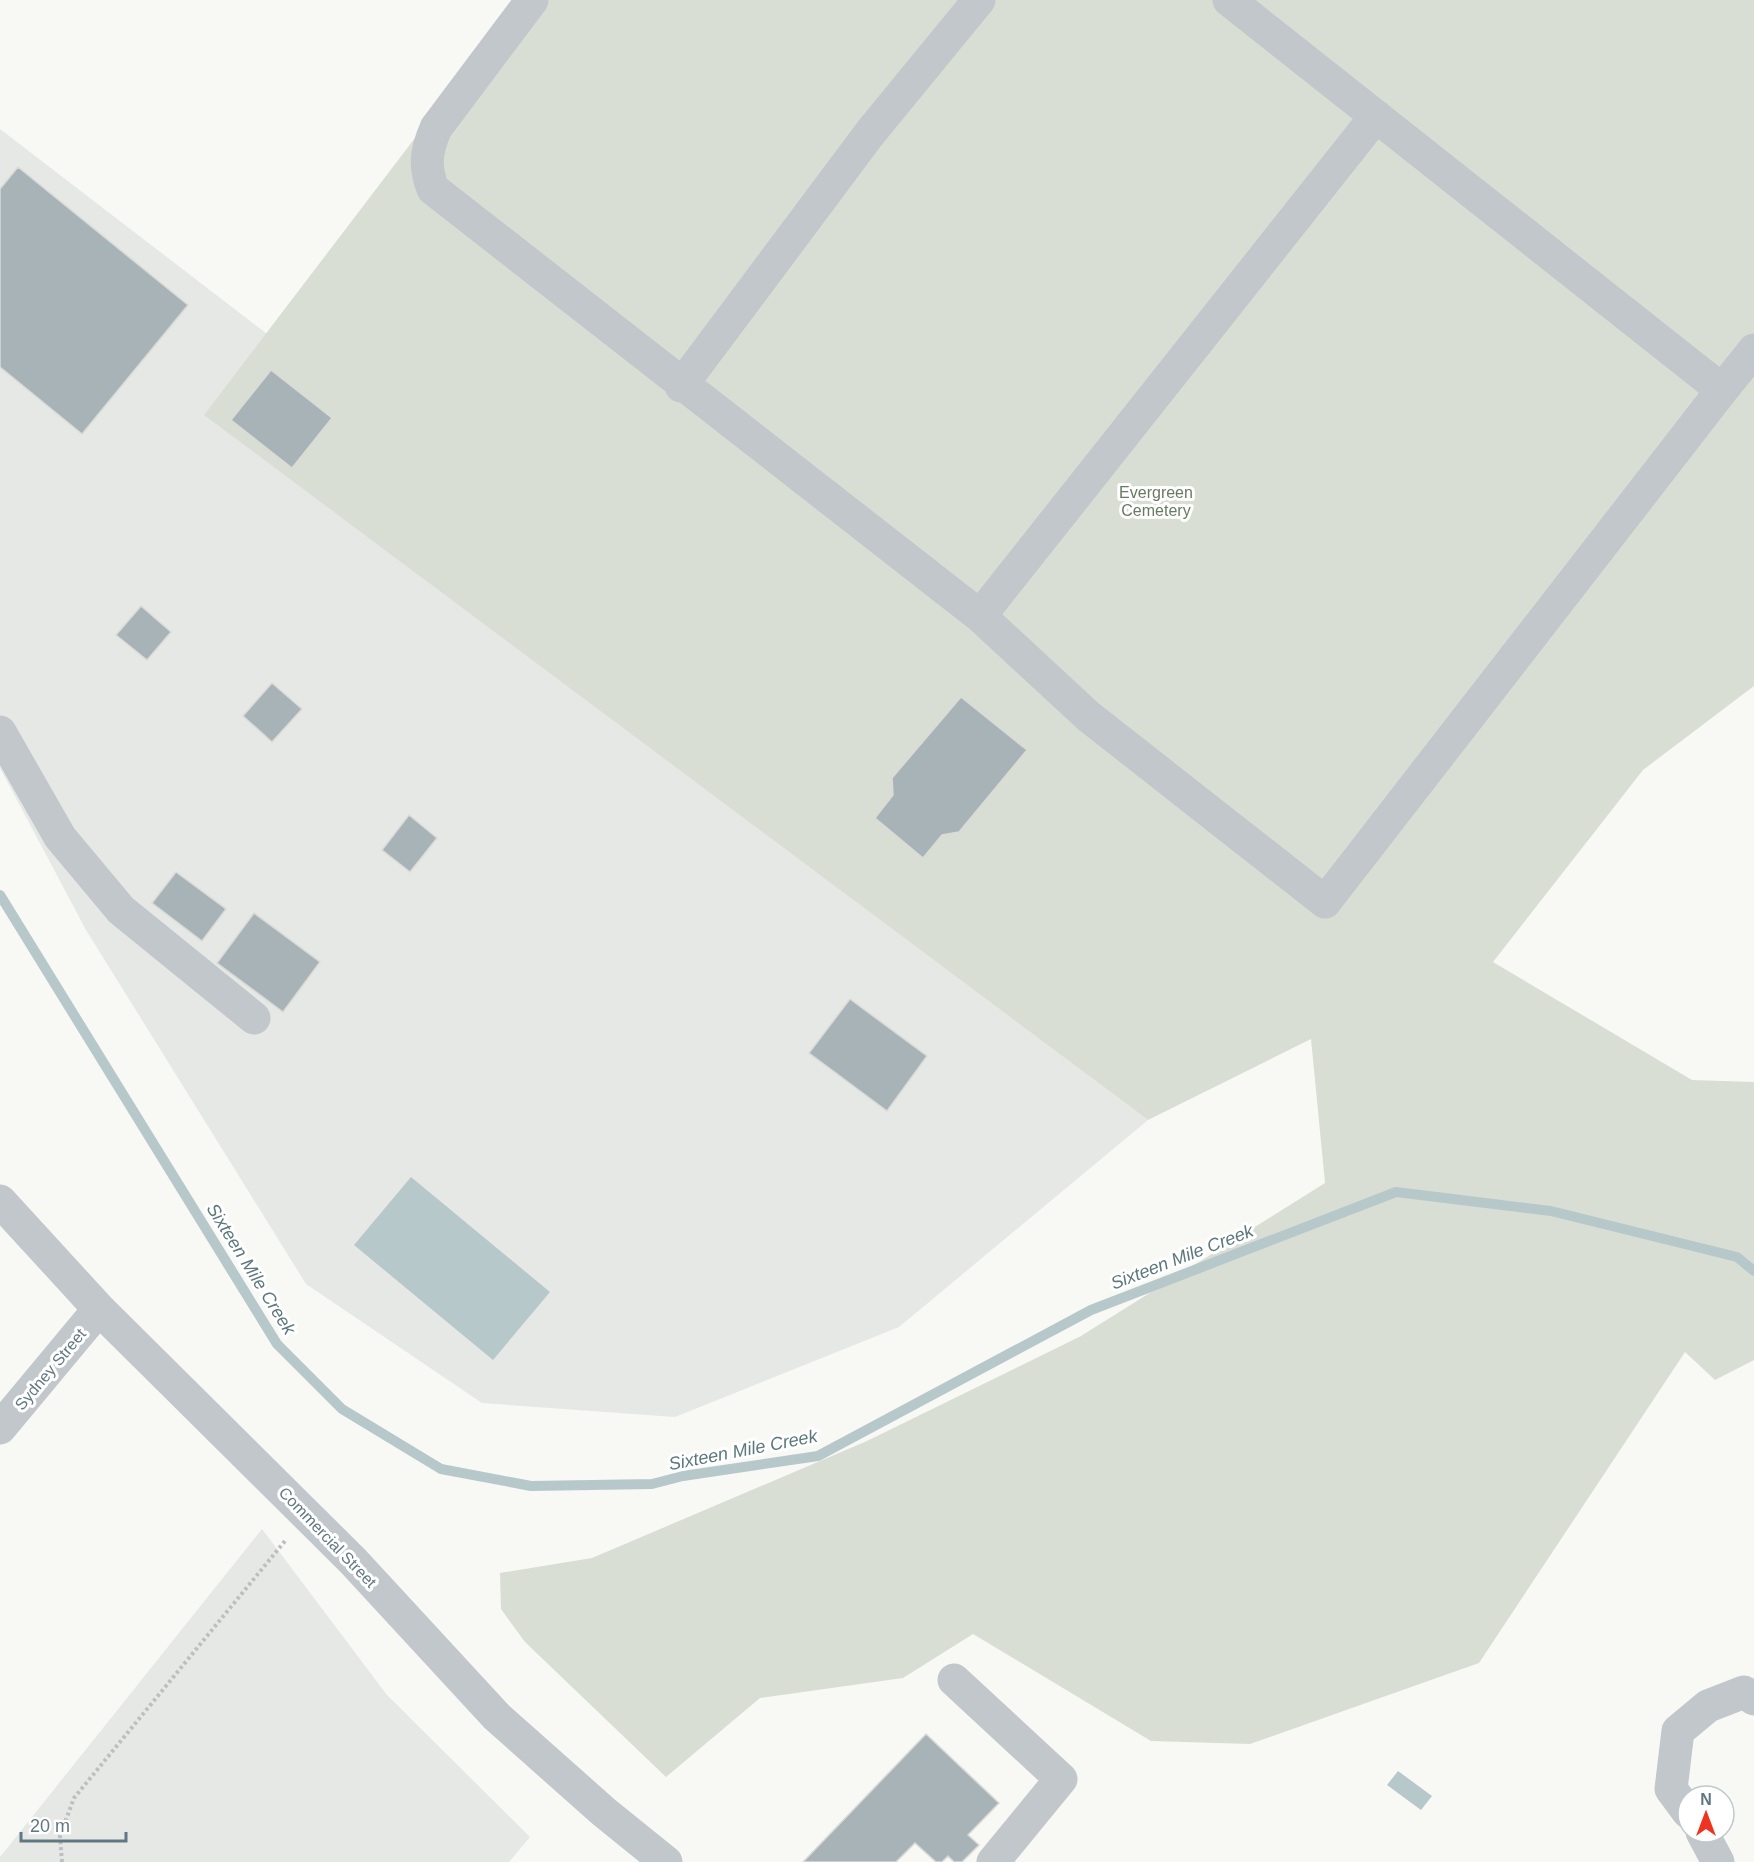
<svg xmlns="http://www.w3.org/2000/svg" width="1754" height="1862" font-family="Helvetica,sans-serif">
<rect width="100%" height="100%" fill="#f8f8f5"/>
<path fill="#e6e8e6" d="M0,129L267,334L205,415L1148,1120L899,1327L675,1417L482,1403L306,1284L86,930L0,768Z
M262,1529L387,1695L530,1837L509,1862H0V1857Z"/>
<path fill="#d9ded4" d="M520,0H1754V686L1643,770L1493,962L1692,1080L1754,1082V1360L1715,1380L1685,1352L1479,1663L1250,1744L1151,1741L973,1634L903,1678L760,1698L666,1777L525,1642L501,1609L500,1573L592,1558L867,1441L1081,1336L1325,1183L1311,1039L1148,1120L204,415Z"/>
<path fill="#b7c8ca" d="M411,1177L550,1292L493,1360L354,1245Z
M1398,1771L1432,1796L1421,1810L1387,1785Z"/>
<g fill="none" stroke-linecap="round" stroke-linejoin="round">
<path stroke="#b7c8ca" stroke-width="10" d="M0,895L277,1344L342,1409L441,1469L531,1486L652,1484L683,1476L818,1456L1091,1310L1396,1192L1551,1211L1737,1257L1754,1271"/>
</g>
<path fill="#a7b3b7" stroke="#dadad7" stroke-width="1.5" d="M18,167L188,305L82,434L0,367V189Z
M271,370L332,418L292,468L231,420Z
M141,606L171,632L147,660L116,635Z
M272,683L302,709L272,742L243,716Z
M961,697L1027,750L959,832L942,835L923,858L875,818L893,795L892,778Z
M409,815L437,838L410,872L382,850Z
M176,872L226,909L202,941L152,903Z
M254,913L320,962L283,1012L217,963Z
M850,999L927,1056L887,1111L809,1053Z
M926,1734L999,1803L968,1835L979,1845L962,1862H954L948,1856L942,1862H936L915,1843L896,1862H803Z"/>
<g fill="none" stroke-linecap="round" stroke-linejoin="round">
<path stroke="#bbbfc1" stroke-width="4" stroke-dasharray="3 3" stroke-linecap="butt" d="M62,1862L60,1836L74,1798L285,1541"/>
<path stroke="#c1c7ca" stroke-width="33" d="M532,0L436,128C426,151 424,166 433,189L980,616L1088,716L1325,902L1722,390
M1229,0L1722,390L1754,350
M681,386L870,133L979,0
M980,616L1376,116
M0,732L60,837L121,910L254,1018
M0,1201L99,1309L353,1561L497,1717L604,1812L666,1862
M0,1428L99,1309
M954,1680L1061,1779L993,1862
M1688,1812L1671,1789L1678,1731L1708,1706L1744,1692L1754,1699
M1702,1832L1718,1862"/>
</g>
<g text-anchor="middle" stroke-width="6" stroke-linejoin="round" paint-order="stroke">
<g font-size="16" fill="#687a61" stroke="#fff">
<text x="1156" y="498">Evergreen<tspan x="1156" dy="18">Cemetery</tspan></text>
</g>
<g font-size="16" fill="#617882" stroke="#fff">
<text transform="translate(50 1369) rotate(-50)" y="6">Sydney Street</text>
<text transform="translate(328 1537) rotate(46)" y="6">Commercial Street</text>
</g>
<g font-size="18" font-style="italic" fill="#5c787c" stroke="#fff">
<text transform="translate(1182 1257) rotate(-21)" y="6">Sixteen Mile Creek</text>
<text transform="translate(251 1269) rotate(58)" y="6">Sixteen Mile Creek</text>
<text transform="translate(743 1450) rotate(-11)" y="6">Sixteen Mile Creek</text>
</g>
</g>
<g transform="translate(1706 1814)"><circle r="28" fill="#ffffff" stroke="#c0c9cd" stroke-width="1.5"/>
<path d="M0-4.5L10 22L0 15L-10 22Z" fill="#ee3420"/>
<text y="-9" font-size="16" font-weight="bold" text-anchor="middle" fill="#617882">N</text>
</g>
<path d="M21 1832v9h105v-9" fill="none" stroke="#617882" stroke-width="3"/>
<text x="30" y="1832" font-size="18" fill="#617882" stroke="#ffffff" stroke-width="4.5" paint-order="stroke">20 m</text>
</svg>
